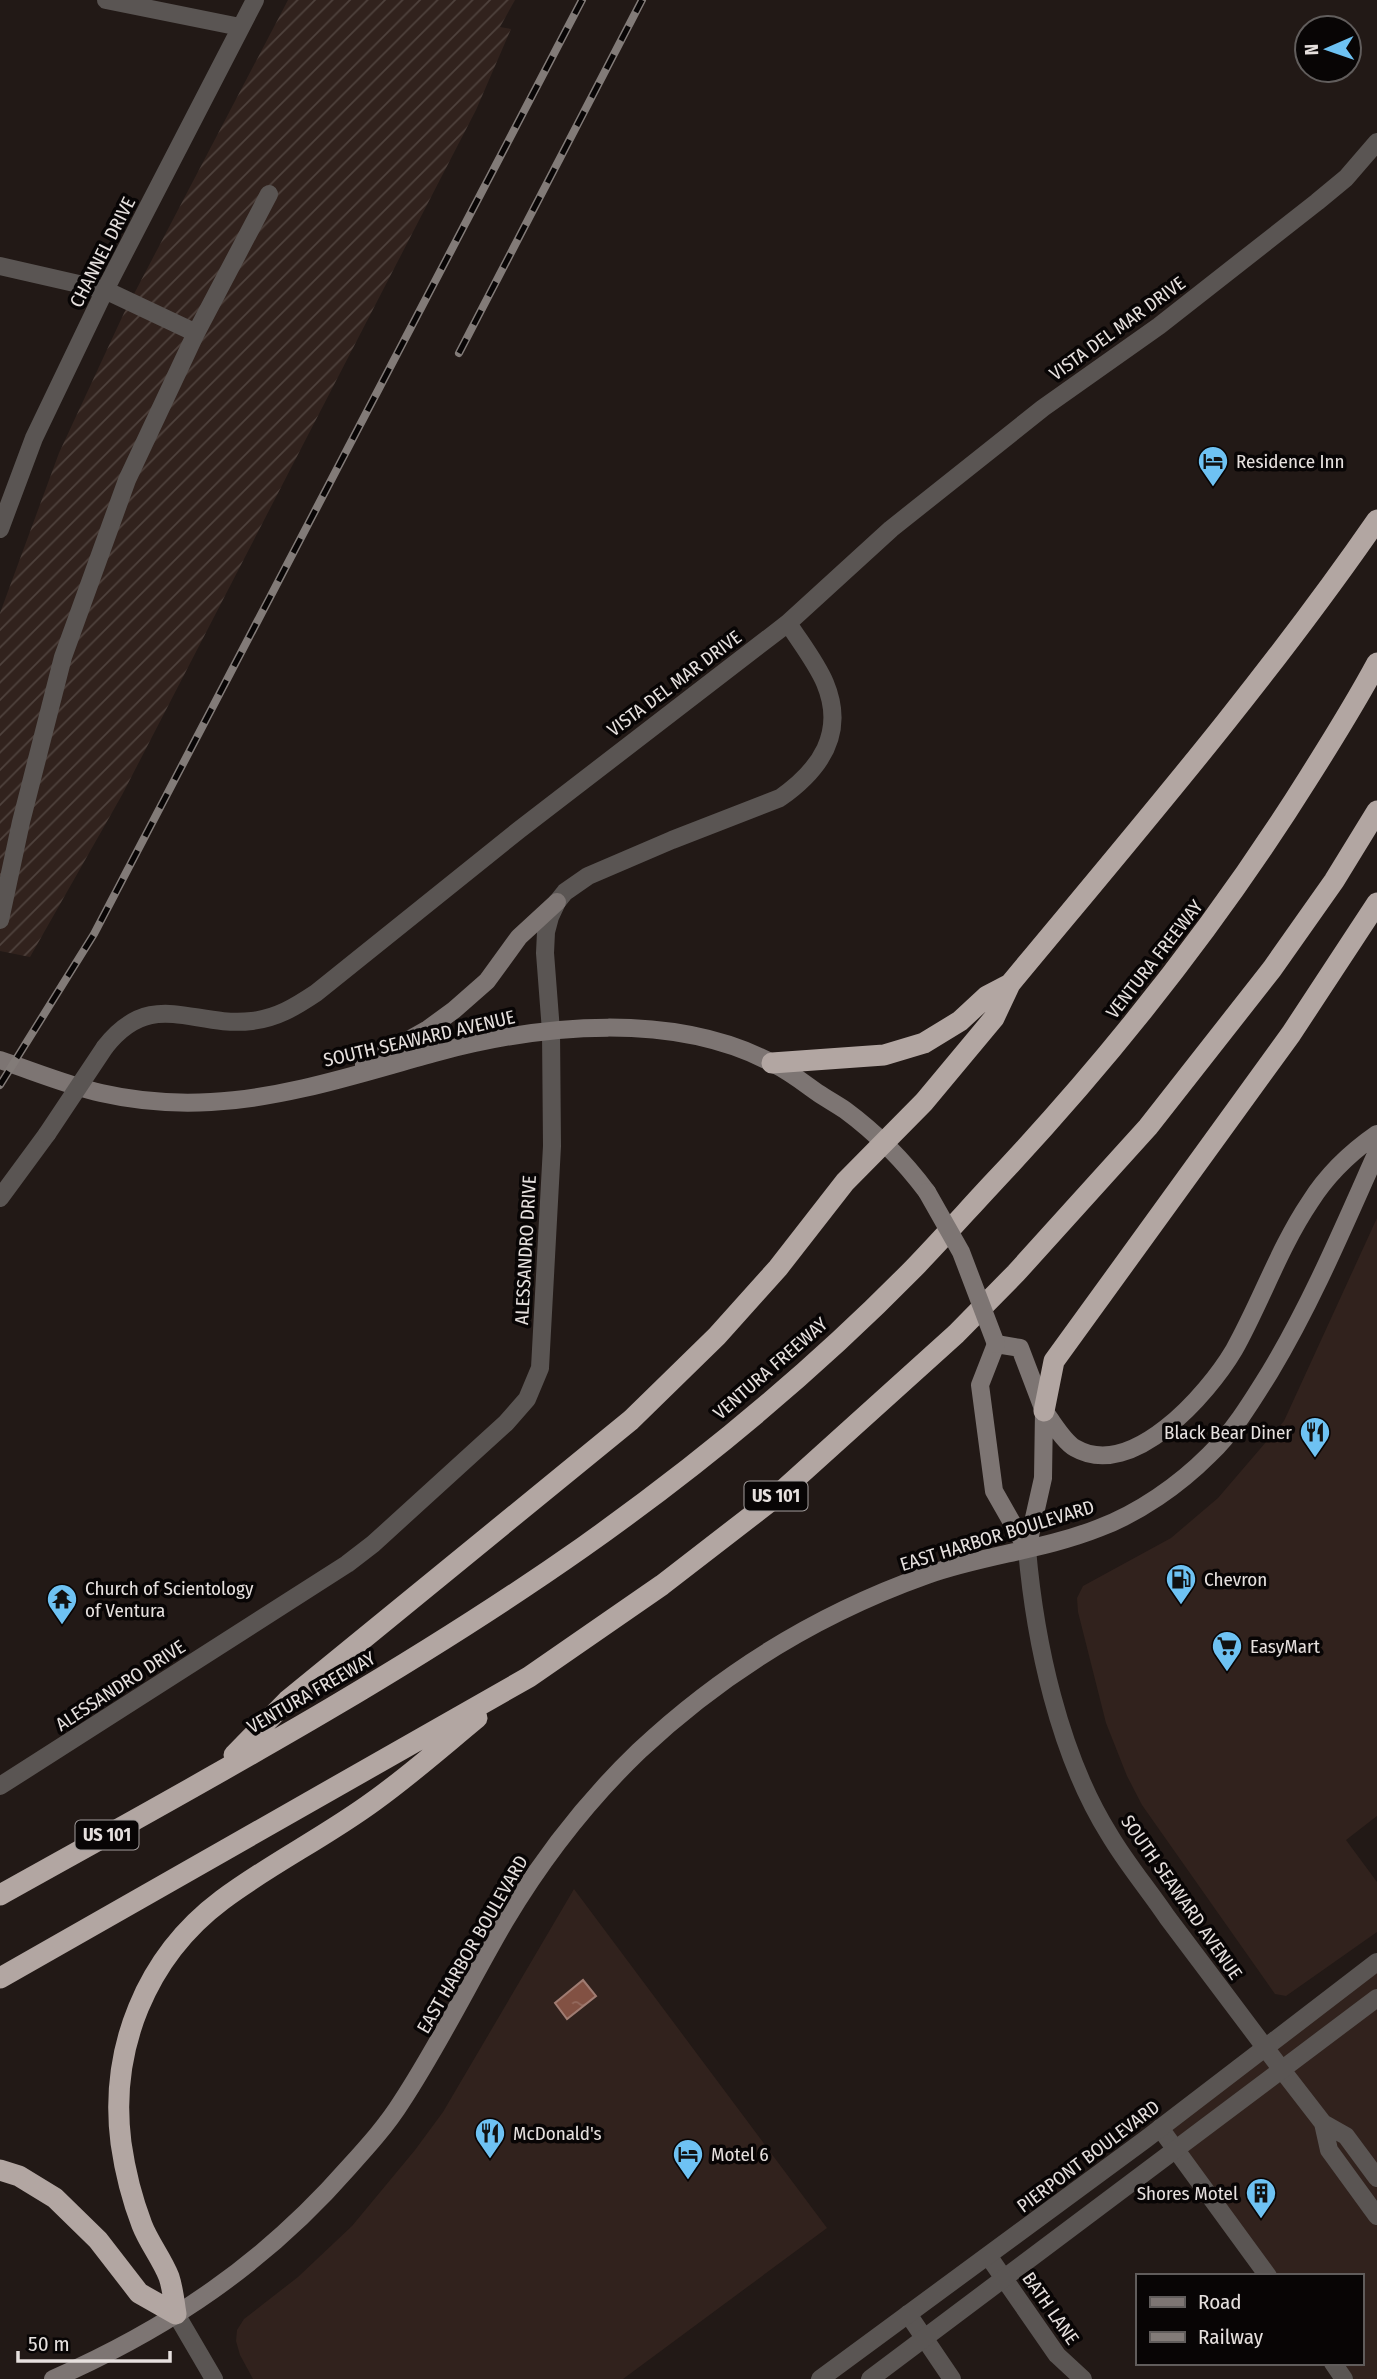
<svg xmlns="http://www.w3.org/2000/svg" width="1377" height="2379" font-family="'Fira Sans Condensed',sans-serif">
<defs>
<pattern id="industrial-furrows" width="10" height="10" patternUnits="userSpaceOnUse" patternTransform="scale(1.75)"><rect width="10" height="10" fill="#31221d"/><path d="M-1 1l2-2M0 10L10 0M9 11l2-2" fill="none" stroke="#4f423d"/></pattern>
<pattern id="water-ripples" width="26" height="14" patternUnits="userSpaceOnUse" patternTransform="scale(1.75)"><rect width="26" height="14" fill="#825143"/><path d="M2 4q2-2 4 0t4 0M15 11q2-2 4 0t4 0" fill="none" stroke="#946a5e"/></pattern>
</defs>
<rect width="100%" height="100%" fill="#221916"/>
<path fill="#31221d" d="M1377,1218V1816L1346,1840L1377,1882V1932L1286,1996L1275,1994L1142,1805L1127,1776L1106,1723L1078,1612L1077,1598L1083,1586L1171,1538L1218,1498L1284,1421Z
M574,1889L827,2228L623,2379H253L240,2355L236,2341L237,2330L244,2319L298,2277L352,2226L415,2150L443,2112Z
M1377,1968V2379H1346L1334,2363H1361V2276H1269L1160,2128Z"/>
<path fill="url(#industrial-furrows)" d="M288,0H515L500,27L511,29L476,110L122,795L30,957L0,951V613L59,453L124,313Z"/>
<path fill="url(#water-ripples)" stroke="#a07c72" stroke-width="2" d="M583,1980L596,1996L567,2019L555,2003Z"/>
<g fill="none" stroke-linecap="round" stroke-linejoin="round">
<path stroke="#5a5553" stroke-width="18" d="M106,0L240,27
M0,266L105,290L196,333
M0,529L34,438L105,290L255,0
M0,920L21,822L63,657L127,480L196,333L269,194
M105,1047C152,987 192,1028 252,1021C277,1018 295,1007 316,993L519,830L788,623L891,529L1043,408L1159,326L1317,202L1346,178L1377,142
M0,1198L47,1134
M0,1786L347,1564L373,1544L506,1423L527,1399L540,1368L552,1146L551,1031L545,953L546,932L550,917L557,902L565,892L588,876L672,840L780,798C820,770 846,733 825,683C816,662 800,642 788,623
M1282,2070L1323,2123L1329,2150L1377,2216
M1323,2123L1346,2136L1377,2178
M1160,2128L1268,2276
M989,2257L1057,2355L1083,2379
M176,2314L214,2379
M908,2314L952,2379
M1333,2363L1344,2379"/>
<path stroke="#5a5553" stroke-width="18" d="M1027,1549C1035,1642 1059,1754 1109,1834C1126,1863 1148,1889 1167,1917C1205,1968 1244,2019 1282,2070
M820,2379L1146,2139L1377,1962
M870,2379L1377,1998"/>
<path stroke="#7d7573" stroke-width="18" d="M0,1060C33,1071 67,1085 101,1093C136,1101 175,1104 211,1102C288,1098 364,1072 438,1052C542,1024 675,1011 774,1064C790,1072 804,1083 818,1093C827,1099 836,1104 845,1110C876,1133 904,1161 927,1192
M364,1065L428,1029L454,1010L487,981L519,937L557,902
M996,1344L1020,1348L1044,1411L1043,1478L1027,1549L994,1491L980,1385Z
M1044,1411C1053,1422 1063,1441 1075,1448C1132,1481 1208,1394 1234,1350C1261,1302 1279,1248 1310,1202C1327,1175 1351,1152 1377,1134
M53,2379C169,2328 265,2263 349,2167C368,2146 387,2125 402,2101C440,2043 470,1981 505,1921C542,1859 587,1801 639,1751C722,1673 820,1613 927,1575C983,1555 1044,1550 1099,1528C1139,1513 1179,1485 1209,1455C1234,1431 1252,1401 1270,1372C1312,1302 1344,1226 1377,1152"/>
<path stroke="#b2a6a2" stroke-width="21" d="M772,1063L884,1055L924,1043L960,1021L987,996L1010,984
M1044,1411L1054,1361L1291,1034L1377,903
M234,1755L287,1701L631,1420L717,1336L778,1268L845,1182L924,1102L994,1018L1010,984C1136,832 1265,682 1377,520
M0,1895C197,1785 398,1677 583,1547C699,1465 814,1370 914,1268C940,1241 965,1213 991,1185C1110,1059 1217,924 1309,777C1333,739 1356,702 1377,663
M0,1978L529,1677L662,1585L772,1500L956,1334L1016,1273L1148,1127L1272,969L1334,881L1377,811
M0,2170L19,2176L55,2198L98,2240L139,2293L176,2314
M176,2314C174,2302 173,2289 169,2277C162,2259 149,2243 142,2225C132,2199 125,2171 121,2143C109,2049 146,1957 222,1900C270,1864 325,1837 374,1801C409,1776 443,1746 477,1718"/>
<g stroke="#827b78" stroke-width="8">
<path id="rail" d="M459,353L642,0
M0,1085L94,934L582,0"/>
</g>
<use href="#rail" stroke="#080505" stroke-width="5" stroke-dasharray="16" stroke-linecap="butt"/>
<path stroke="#5a5553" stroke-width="18" d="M47,1134L105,1047"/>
<path stroke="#7d7573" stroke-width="18" d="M927,1192L961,1252L996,1344"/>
</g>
<defs>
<g id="hotel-pin" transform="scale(1.575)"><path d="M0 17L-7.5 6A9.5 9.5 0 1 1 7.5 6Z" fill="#6ec2f3" stroke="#080505"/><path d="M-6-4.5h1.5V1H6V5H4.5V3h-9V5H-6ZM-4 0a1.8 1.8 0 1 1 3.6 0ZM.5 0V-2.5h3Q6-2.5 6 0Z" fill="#111"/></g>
<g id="restaurant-pin" transform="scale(1.575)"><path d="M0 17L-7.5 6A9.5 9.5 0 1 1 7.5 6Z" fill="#6ec2f3" stroke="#080505"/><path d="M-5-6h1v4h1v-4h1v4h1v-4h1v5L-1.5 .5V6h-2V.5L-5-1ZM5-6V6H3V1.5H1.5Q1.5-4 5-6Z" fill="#111"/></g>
<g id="fuel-pin" transform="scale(1.575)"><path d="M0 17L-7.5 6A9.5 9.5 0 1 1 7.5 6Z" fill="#6ec2f3" stroke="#080505"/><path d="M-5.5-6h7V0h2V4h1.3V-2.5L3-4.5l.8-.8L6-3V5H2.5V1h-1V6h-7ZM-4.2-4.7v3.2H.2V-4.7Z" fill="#111"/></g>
<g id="temple-pin" transform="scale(1.575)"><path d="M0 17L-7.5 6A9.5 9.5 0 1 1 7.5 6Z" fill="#6ec2f3" stroke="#080505"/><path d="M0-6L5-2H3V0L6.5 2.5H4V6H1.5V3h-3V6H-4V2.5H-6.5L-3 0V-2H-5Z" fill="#111"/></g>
<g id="supermarket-pin" transform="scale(1.575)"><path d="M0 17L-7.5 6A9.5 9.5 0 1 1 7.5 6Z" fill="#6ec2f3" stroke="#080505"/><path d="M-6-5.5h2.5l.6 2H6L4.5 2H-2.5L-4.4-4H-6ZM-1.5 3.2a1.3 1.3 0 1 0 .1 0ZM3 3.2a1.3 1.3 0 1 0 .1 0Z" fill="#111"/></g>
<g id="building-pin" transform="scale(1.575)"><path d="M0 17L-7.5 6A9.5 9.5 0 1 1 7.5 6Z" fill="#6ec2f3" stroke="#080505"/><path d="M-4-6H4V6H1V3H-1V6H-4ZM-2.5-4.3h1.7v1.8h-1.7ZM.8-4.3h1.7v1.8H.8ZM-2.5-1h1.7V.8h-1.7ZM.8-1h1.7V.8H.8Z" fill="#111"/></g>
</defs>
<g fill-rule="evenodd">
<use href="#hotel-pin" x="1213" y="461"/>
<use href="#restaurant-pin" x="1315" y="1432"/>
<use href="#fuel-pin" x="1181" y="1579"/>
<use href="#temple-pin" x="62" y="1599"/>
<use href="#supermarket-pin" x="1227" y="1646"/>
<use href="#restaurant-pin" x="490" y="2133"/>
<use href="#hotel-pin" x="688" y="2154"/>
<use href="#building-pin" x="1261" y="2193"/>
</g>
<g text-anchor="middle" stroke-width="7" stroke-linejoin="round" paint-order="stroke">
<g fill="#080505" stroke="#a39e9d" stroke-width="2">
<rect x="744.5" y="1481.5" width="63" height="29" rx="5"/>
<rect x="75.5" y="1820.5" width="63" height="29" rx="5"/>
</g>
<g font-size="18" font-weight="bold" fill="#e6e0de">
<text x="776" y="1502">US 101</text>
<text x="107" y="1841">US 101</text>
</g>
<g font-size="19" fill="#e6e0de" stroke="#080505">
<text transform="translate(102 252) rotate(-63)" y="7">CHANNEL DRIVE</text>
<text transform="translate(1117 328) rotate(-36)" y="7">VISTA DEL MAR DRIVE</text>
<text transform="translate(674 683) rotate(-37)" y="7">VISTA DEL MAR DRIVE</text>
<text transform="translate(1154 959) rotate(-52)" y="7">VENTURA FREEWAY</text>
<text transform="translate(419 1038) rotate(-13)" y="7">SOUTH SEAWARD AVENUE</text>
<text transform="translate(525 1250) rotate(-87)" y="7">ALESSANDRO DRIVE</text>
<text transform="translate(770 1368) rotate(-41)" y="7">VENTURA FREEWAY</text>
<text transform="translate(997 1535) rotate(-17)" y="7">EAST HARBOR BOULEVARD</text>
<text transform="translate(120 1685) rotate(-33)" y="7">ALESSANDRO DRIVE</text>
<text transform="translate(311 1692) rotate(-30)" y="7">VENTURA FREEWAY</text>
<text transform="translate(1182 1897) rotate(55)" y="7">SOUTH SEAWARD AVENUE</text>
<text transform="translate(472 1944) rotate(-60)" y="7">EAST HARBOR BOULEVARD</text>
<text transform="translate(1088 2156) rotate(-37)" y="7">PIERPONT BOULEVARD</text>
<text transform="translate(1051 2308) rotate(55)" y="7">BATH LANE</text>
</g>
<g font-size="19" fill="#e6e0de" stroke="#080505" text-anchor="start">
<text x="1236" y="468">Residence Inn</text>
<text x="1292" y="1439" text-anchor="end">Black Bear Diner</text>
<text x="1204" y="1586">Chevron</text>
<text x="85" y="1595">Church of Scientology<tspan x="85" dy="22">of Ventura</tspan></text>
<text x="1250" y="1653">EasyMart</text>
<text x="513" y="2140">McDonald's</text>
<text x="711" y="2161">Motel 6</text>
<text x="1238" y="2200" text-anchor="end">Shores Motel</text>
</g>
</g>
<rect x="1136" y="2274" width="228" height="91" fill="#080505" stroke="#615d5c" stroke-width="2"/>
<rect x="1150" y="2297" width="35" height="10" fill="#7d7573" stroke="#615d5c" stroke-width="2"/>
<text x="1198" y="2309" font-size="21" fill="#e6e0de">Road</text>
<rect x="1150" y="2332" width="35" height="10" fill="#827b78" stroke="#615d5c" stroke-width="2"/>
<text x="1198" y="2344" font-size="21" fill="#e6e0de">Railway</text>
<g transform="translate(1328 49) rotate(268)"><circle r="33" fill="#080505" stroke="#615d5c" stroke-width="2"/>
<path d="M0-5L12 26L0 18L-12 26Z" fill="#6ec2f3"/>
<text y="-10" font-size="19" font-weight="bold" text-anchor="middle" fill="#e6e0de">N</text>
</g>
<path d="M18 2351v10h152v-10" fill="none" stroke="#e6e0de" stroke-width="3.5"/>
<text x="28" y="2351" font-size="21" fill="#e6e0de" stroke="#080505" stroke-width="5" paint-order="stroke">50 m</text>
</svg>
